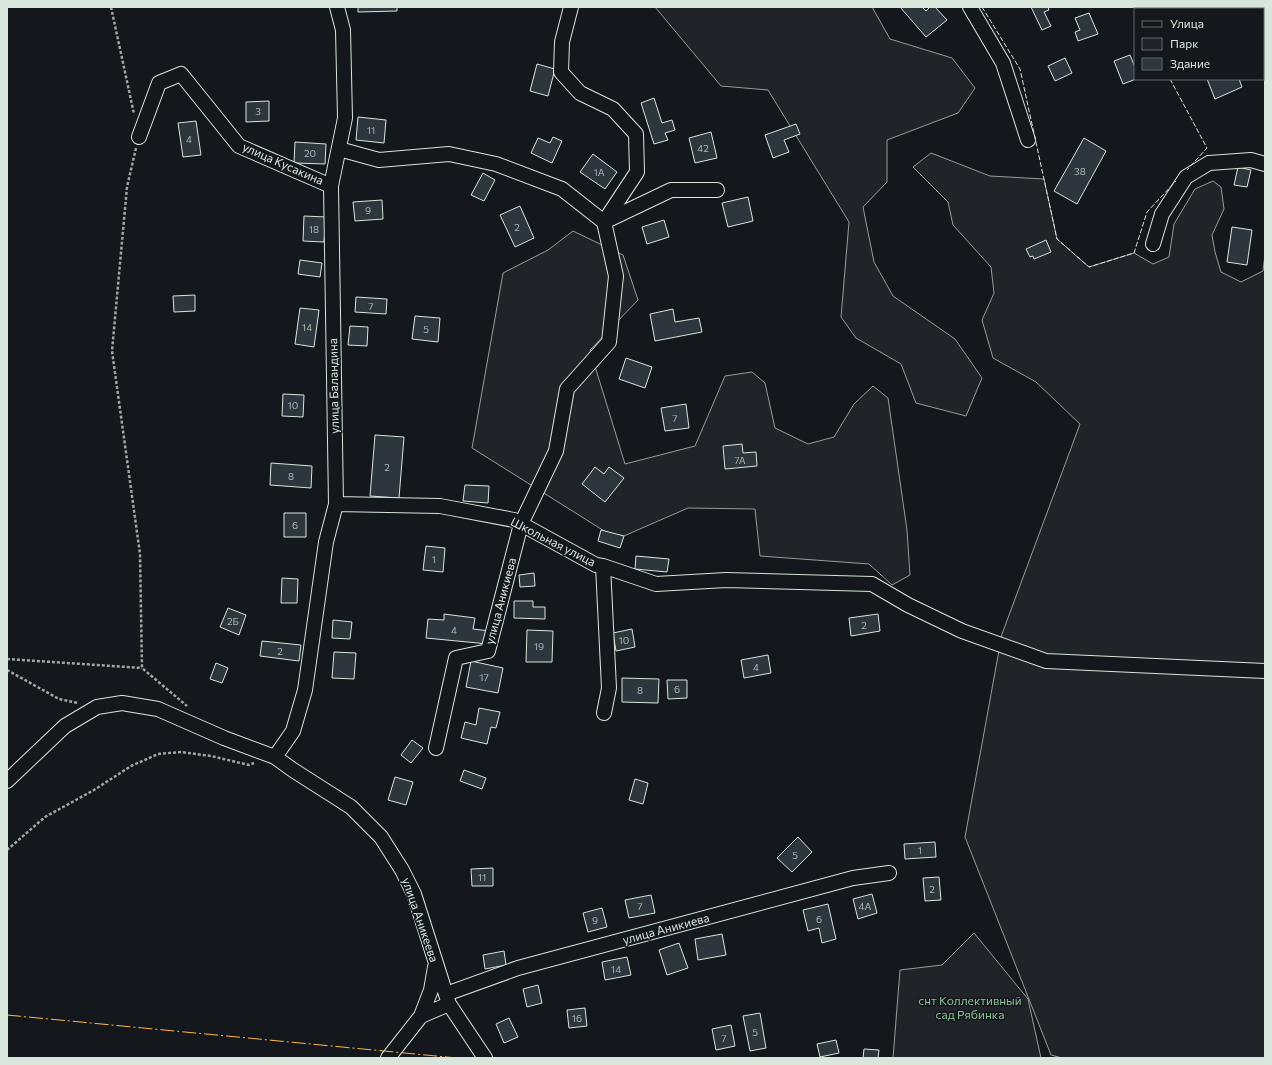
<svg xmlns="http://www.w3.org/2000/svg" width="1272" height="1065" font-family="Commissioner,sans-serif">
<rect width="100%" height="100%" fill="#14181c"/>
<path fill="#202428" stroke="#939e99" d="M655,7H872L890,39L952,58L975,88L958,113L887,140V182L863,207L874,262L893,296L955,339L982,378L966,416L916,403L901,364L856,338L841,317L849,222L768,90L721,86Z
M931,153L990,176L1044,179L1057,239L1089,267L1134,253L1153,264L1169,257L1174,224L1195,189L1213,181L1221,187L1224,209L1212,235L1215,252L1221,272L1241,282L1263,271L1265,254V1058H1062L1051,1055L965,837L1002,634L1080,424L1036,382L993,358L982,320L994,293L991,267L953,225L948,202L913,167Z
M573,231L623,255L638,300L590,350L625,464L695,446L725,376L752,372L765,383L775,428L808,444L834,437L854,404L873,386L888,398L907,530L910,575L892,585L869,564L760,556L755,509L688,508L617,539L472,448L503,273L548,250Z
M974,933L1028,999L1041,1058H893L900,970L942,965Z"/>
<path fill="#2c363c" stroke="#d8e6dc" d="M358,7H397V11L358,12Z
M900,7H922L926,11L930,7H935L947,20L926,37Z
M1031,7H1048L1049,10L1044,12L1051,26L1042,30Z
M1089,13L1098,34L1078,41L1075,32L1080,30L1075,18Z
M1130,55L1135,67V79H1136L1123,84L1114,61Z
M1065,58L1072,73L1055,81L1048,66Z
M537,64L555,69L548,96L530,91Z
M1207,79H1239L1242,87L1215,99Z
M654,98L662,123L672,120L675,130L665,133L668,140L654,144L641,103Z
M269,101V121L246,122V102Z
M358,117L386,120L384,143L356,140Z
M196,121L201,155L183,157L178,123Z
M796,124L800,134L784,140L789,152L773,158L765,135Z
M711,132L717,158L695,163L689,138Z
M553,137L562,141L552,163L531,153L538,138L550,143Z
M1084,138L1106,151L1077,204L1054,191Z
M295,142L326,144L325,164L294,163Z
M593,154L617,172L605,189L580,172Z
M1238,167L1251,170L1247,187L1234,185Z
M483,173L495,180L484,201L471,195Z
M748,197L753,221L728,227L722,203Z
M382,200L383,219L355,221L353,202Z
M520,206L534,238L515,247L500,215Z
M304,216L326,217L324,242L303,241Z
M664,220L669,237L647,244L642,227Z
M1232,227L1252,230L1247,265L1227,262Z
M1046,240L1051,252L1034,259L1033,256L1030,257L1026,249Z
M300,260L322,263L320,277L298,274Z
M195,295V311L174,312L173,296Z
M356,297L387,299L386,314L355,312Z
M300,308L319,310L314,347L295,344Z
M673,309L675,322L699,318L702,332L655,341L650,314Z
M415,316L440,318L438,342L412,339Z
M350,326L368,327L367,346L348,345Z
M626,358L652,367L645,388L619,379Z
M283,394L304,395L303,417L282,416Z
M686,404L689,428L665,431L661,408Z
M375,435L404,437L399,498L370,496Z
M742,444L743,453L756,452L757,466L725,469L723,446Z
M271,463L312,466L311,488L270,485Z
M595,467L604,474L609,467L624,478L605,502L582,484Z
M465,485L489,486L488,503L463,501Z
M284,513H306V537H284Z
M601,530L624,536L620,548L598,541Z
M426,546L445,548L443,572L423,570Z
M636,556L669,559L667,572L635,569Z
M534,573L535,586L520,587L519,575Z
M282,578L298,579L297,603H281Z
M514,601H533V607H545V619L514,618Z
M228,608L246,615L239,635L220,627Z
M444,614L475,618L473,629L490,631L488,644L426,638L428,619L444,620Z
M878,614L880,631L851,636L849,618Z
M333,620L352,622L350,639L332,638Z
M632,629L635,647L616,651L613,633Z
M527,630L553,631L552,662H526Z
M262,641L301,645L299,661L260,656Z
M334,652L356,653L354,679L332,678Z
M768,655L771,673L744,678L741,660Z
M471,661L503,668L498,693L466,687Z
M216,663L228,668L222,683L210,679Z
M622,678L659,679L658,703L622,702Z
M667,680H687V698L668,699Z
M479,708L500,712L496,728L491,727L487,744L461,738L465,722L476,725Z
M412,740L423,748L411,763L401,755Z
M464,770L486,778L482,789L460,781Z
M395,777L413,782L406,805L388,800Z
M635,779L648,783L643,804L629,800Z
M798,837L812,852L792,872L777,858Z
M935,842L936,857L905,859L904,844Z
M493,868V886H472L471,869Z
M939,877L941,900L925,901L923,878Z
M872,894L877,913L858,919L853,899Z
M651,895L655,913L629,918L625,900Z
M828,904L836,939L822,943L819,928L808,931L803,910Z
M602,908L607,927L588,932L583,913Z
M722,934L726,955L698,960L695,939Z
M679,943L688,968L667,975L659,950Z
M504,951L506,965L485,969L483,955Z
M627,957L631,975L605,980L602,962Z
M538,985L542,1003L527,1007L523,989Z
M585,1008L587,1026L569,1028L567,1010Z
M760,1013L766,1048L750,1051L743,1016Z
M509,1018L518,1037L504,1043L496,1024Z
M731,1025L735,1046L716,1050L712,1029Z
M836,1040L839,1053L820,1057L817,1044Z
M864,1049L879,1050L878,1058H863Z"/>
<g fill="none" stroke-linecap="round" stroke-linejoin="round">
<g stroke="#d8e6dc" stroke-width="16">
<path id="minor" d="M970,7L1003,63L1028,140
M139,137L159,83L181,74L239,146L331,186
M339,149L379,160L449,154L496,164L562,189L604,222L671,190H717
M1153,244L1162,214L1186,177L1209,163L1251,160L1265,164
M336,504L440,506L514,520L596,565L603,566L656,584L726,580L872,584L908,605L962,631L1046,661L1265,671
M603,566L609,688L604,713
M436,748L456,658L488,651L521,524L556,451L567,389L609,342L616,276L604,222L637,172L636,134L613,109L580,93L561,72L562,42L571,7
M275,757L293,731L305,690L326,542L336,504L331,186L345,118L343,30L337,7
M7,781L65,726L97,707L122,703L158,709L224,738L275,757L293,770L351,807L381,837L402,870L414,894L449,1004L485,1058
M446,994L518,968L853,878L889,873
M421,1016L431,990L435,967
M388,1058L421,1016L449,1004"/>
</g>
<path stroke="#9da8a2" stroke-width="2.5" stroke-dasharray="3 2" stroke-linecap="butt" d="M111,7L134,114
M136,148L127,187L112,351L140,554L142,668L187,706
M7,659L142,668
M7,670L59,699L78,703
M7,850L45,817L94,790L131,766L158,754L181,752L211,756L249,765L254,763"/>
<use href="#minor" stroke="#14181c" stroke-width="14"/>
<path stroke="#d8e6dc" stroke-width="1" stroke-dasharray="5 2" stroke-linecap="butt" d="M982,7L1020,69L1057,239L1089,267L1134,253L1147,212L1176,181
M1137,7L1138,9
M1170,79L1207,148L1187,170"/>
<path stroke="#ffb74d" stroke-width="1" stroke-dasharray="14 3 2 3" stroke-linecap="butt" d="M7,1015L457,1058"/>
</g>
<g text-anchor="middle" stroke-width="3" stroke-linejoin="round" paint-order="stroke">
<g font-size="10" fill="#adbab4">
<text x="258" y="115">3</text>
<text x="371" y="134">11</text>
<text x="189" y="143">4</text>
<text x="703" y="152">42</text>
<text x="310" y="157">20</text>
<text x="1080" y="175">38</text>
<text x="599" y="176">1А</text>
<text x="368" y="214">9</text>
<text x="517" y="231">2</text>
<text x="314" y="233">18</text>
<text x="371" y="310">7</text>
<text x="307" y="331">14</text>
<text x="426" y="333">5</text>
<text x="293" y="409">10</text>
<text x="675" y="422">7</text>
<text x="740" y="464">7А</text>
<text x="387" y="471">2</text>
<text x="291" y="480">8</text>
<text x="295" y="529">6</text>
<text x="434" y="563">1</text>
<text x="233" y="625">2Б</text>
<text x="864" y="629">2</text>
<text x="454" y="634">4</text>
<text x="624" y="644">10</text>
<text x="539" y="650">19</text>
<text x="280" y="655">2</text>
<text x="756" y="671">4</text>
<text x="484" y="681">17</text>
<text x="677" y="693">6</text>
<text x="640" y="694">8</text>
<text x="920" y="854">1</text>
<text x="795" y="859">5</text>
<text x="482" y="881">11</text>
<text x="932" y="893">2</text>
<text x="640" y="910">7</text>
<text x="865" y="910">4А</text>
<text x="819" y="923">6</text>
<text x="595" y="924">9</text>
<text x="616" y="973">14</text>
<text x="577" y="1022">16</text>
<text x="755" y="1036">5</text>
<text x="724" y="1042">7</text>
</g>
<g font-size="12" fill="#d8e6dc" stroke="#14181c">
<text transform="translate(283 164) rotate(24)" y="4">улица Кусакина</text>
<text transform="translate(334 386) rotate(-91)" y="4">улица Баландина</text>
<text transform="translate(553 542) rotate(27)" y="4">Школьная улица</text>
<text transform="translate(501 601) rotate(-75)" y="4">улица Аникиева</text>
<text transform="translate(420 920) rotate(71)" y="4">улица Аникеева</text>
<text transform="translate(666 929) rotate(-15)" y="4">улица Аникиева</text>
</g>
<g font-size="12" fill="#8ac095" stroke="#14181c">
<text x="970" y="1005">снт Коллективный<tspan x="970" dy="14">сад Рябинка</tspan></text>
</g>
</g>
<rect width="1272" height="1065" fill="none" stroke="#d8e6dc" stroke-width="16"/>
<rect x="1134" y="8" width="130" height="72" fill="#14181c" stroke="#626a69"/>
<rect x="1142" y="21" width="20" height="6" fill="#14181c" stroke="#626a69"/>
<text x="1170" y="28" font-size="12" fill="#d8e6dc">Улица</text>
<rect x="1142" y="38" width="20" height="12" fill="#202428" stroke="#626a69"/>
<text x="1170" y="48" font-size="12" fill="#d8e6dc">Парк</text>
<rect x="1142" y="58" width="20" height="12" fill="#2c363c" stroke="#626a69"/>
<text x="1170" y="68" font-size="12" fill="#d8e6dc">Здание</text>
</svg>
